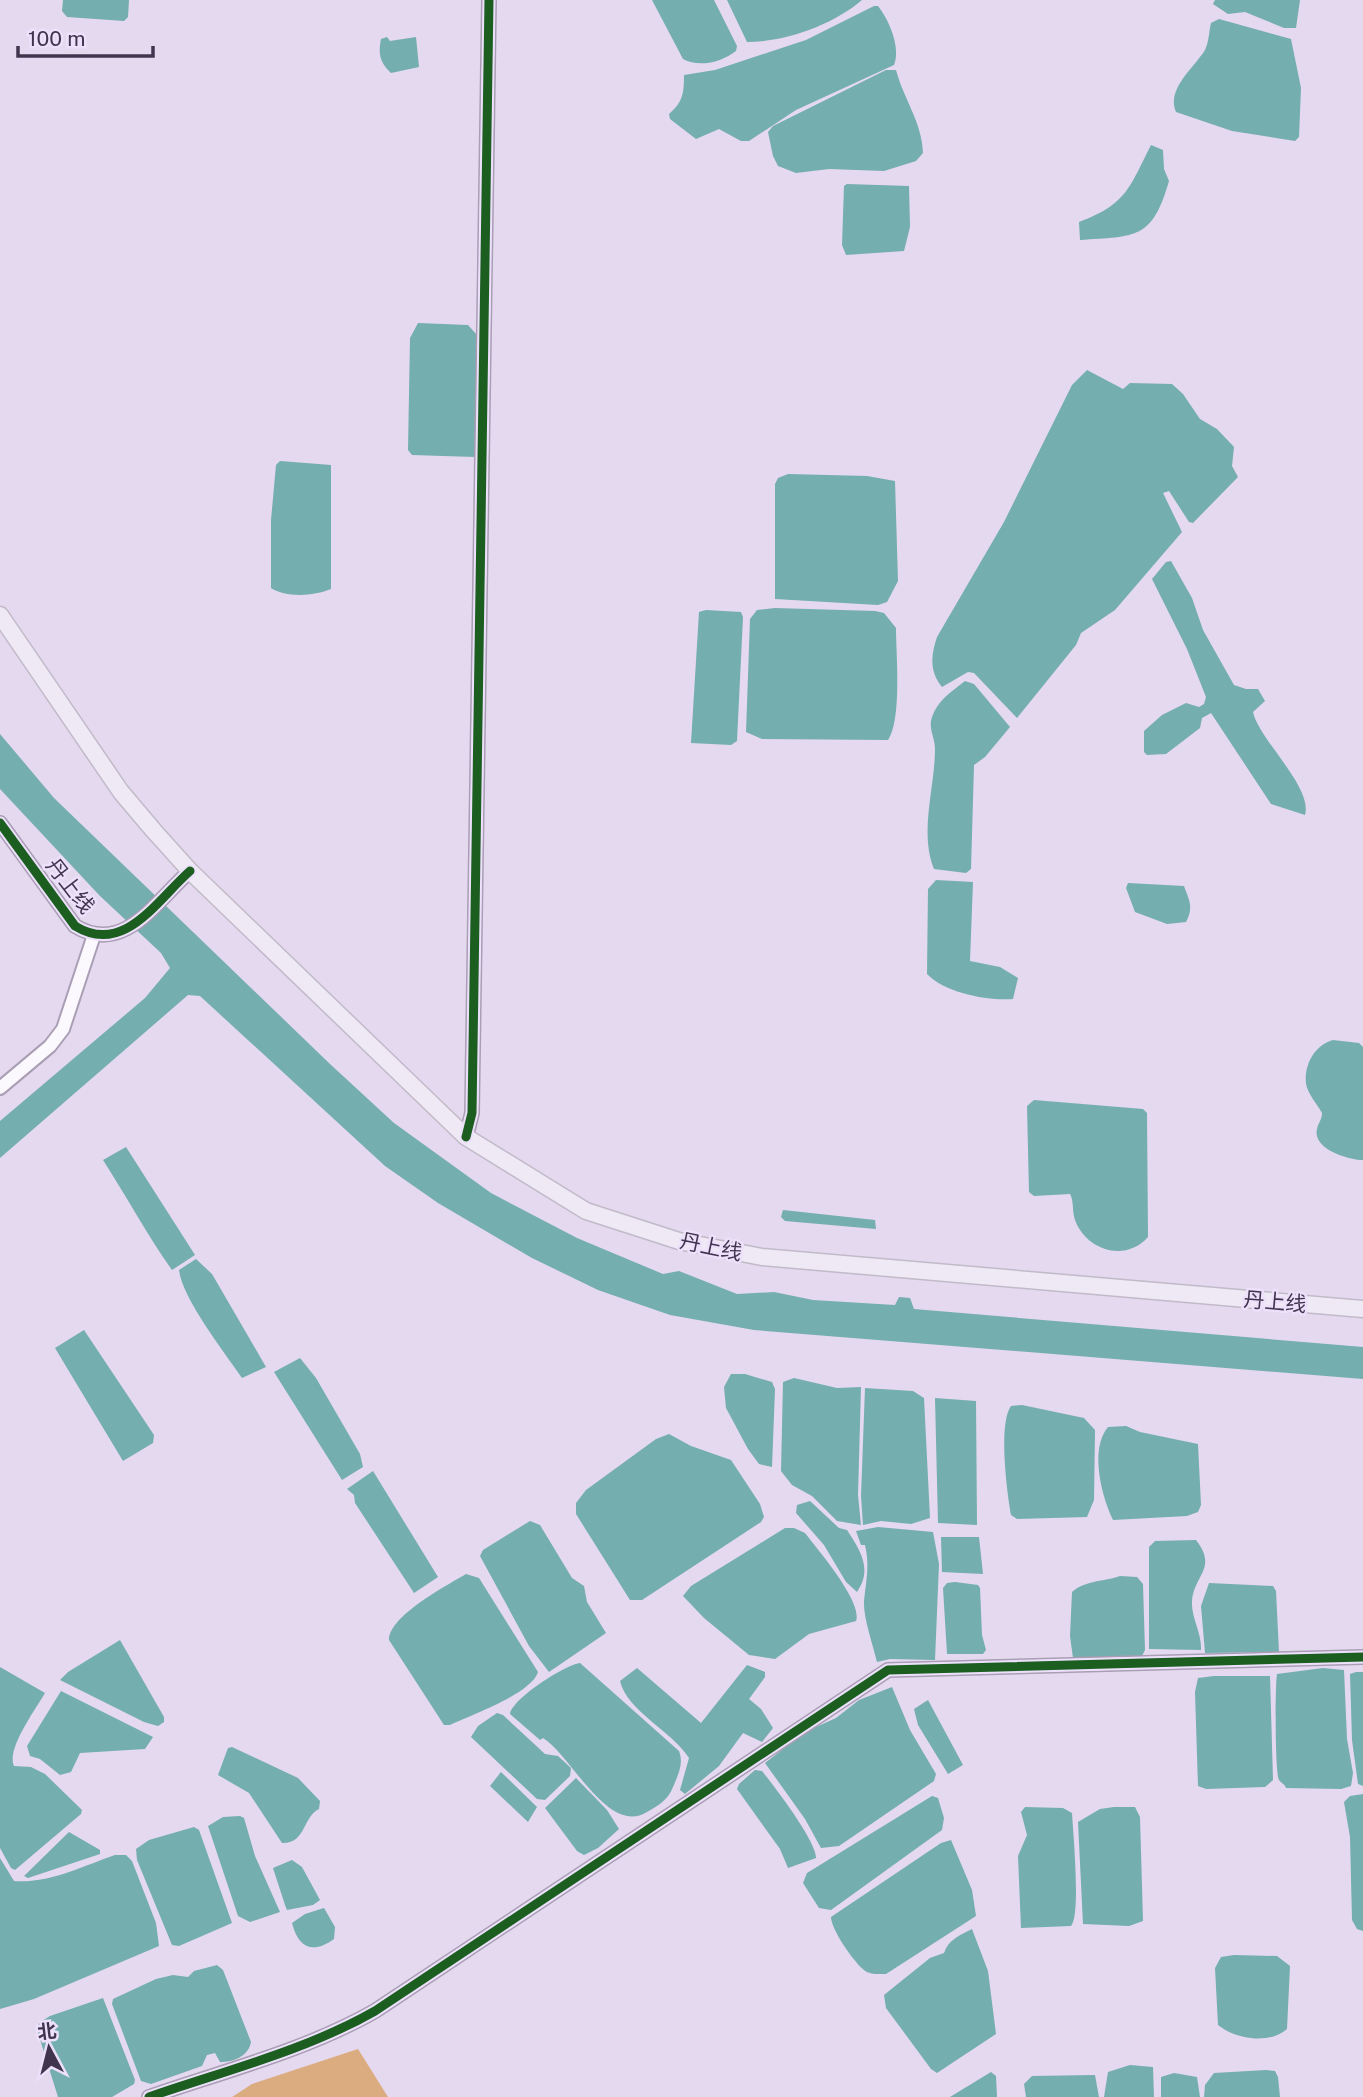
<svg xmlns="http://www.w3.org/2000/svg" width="1363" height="2097" font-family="'Public Sans','Noto Sans SC',sans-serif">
<rect width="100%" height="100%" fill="#e4d9ef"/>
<path fill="#dcac81" d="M358,2049L388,2097H232L252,2084Z"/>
<path fill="#74aeae" d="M63,0H129L128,17L124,21L67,17L62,11Z
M652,0H714L737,46L736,51C722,62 699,68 683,59Z
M727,0H862C833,25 785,42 747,42Z
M1215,0H1300L1296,28H1284L1245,12L1228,14L1213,4Z
M874,6H878C889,20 901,47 894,65L796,110L749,141H741L719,129L696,139L670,119L669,114C683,102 684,93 684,75L715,70L806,40Z
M1219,19L1291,39L1301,88L1299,137L1295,141L1232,131L1176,112C1166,89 1194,68 1205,50C1209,42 1209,31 1211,23Z
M387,37L390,41L416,37L419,67L391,73C380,63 378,54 381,39Z
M886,70H896C904,100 922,122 923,153L916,161L884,171L829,169L796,173L778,166L773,156L768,132L773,126Z
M1151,145L1163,150L1164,169L1169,181C1152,240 1136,236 1080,240L1079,222C1127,204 1129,188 1151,145Z
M847,184L909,186L910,227L904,251L846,255L842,245L844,186Z
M418,323L468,325L477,335L475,457L412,455L408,450L410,338Z
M1087,370L1123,389L1130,383L1172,384L1183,394L1200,419L1217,429L1234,447L1232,466L1238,477L1193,523L1189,522L1169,491L1163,493L1182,532L1115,610L1081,633L1076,645L1017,718L974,673L968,672L942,687C929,671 931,655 937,637L1004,522L1072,385Z
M280,461L331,465V589C314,596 286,598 271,588V520L276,465Z
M788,474L867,476L895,481L898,581L887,602L878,605L775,599V484L778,478Z
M1171,561L1192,598L1203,630L1234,685L1246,689H1258L1265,701L1253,712C1259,740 1313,787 1305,815L1271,804L1211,713L1202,718L1200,728L1166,754L1147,755L1144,752V731L1162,715L1186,703L1199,707L1204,704L1206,697L1187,649L1152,579L1166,562Z
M775,608L875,611L884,613L896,628C896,655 902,719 888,740L762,739L746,732L750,619L757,610Z
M706,610L741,612L743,617L737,741L731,745L691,743L699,612Z
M965,681L974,684L1010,727L985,757L974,765L971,869L966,873L934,869C919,833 935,787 935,749C935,737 928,729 932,717C938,700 951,692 965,681Z
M0,734L54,798L330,1064L394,1123L491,1193L577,1238L663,1274L679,1271L737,1294L774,1292L813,1300L895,1305L899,1297L910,1298L914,1309L1363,1347V1379L754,1330L670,1315L598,1290L532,1258L438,1203L385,1166L200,996L188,995L0,1158V1121L145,998L170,968L161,953L100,896L0,789Z
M936,880L973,882L970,961L1000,967L1018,978L1013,999C988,1001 945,993 927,974L928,889Z
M1128,883L1184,886C1189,900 1194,907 1186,922L1167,924L1135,912L1126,888Z
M1333,1040L1359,1043L1363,1047V1160C1349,1160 1312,1149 1317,1129C1318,1123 1322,1120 1322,1113C1317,1104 1308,1094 1306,1084C1304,1064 1315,1045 1333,1040Z
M1034,1100L1143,1109L1147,1113L1148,1237C1125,1263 1086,1250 1075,1220C1072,1211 1074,1201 1070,1194L1034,1196L1029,1192L1027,1106Z
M126,1147L195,1255L172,1270C147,1235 127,1197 103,1160Z
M783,1210L875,1220L876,1229L785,1221L781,1217Z
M196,1259L212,1274L266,1367L242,1378C225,1353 182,1298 179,1270Z
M84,1330L154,1435L153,1443L123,1461L55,1348Z
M300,1358L316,1378L360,1454L363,1467L342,1480L274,1372Z
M731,1374H745L772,1382L775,1389L772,1467L759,1464L748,1449L726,1408L724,1387Z
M794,1378L837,1388L861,1387L858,1495L861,1525L837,1521L812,1496L792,1485L781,1471L783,1382Z
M865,1388L913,1391L924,1398L930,1518L911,1524L881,1521L863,1525L861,1496Z
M935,1398L976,1401L977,1525L938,1523Z
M1022,1405L1084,1418L1095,1430L1094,1500L1087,1517L1017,1519L1011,1515C1007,1493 998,1424 1011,1406Z
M1126,1426L1140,1432L1198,1444L1201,1505L1198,1512L1187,1516L1113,1520C1102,1497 1089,1450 1108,1427Z
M669,1434L691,1446L731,1460L760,1504L764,1517L761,1522L642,1600H630L576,1514V1503L586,1490L656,1439Z
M373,1471L438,1577L414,1593L355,1503L354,1495L347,1489Z
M810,1501L839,1528L847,1530C860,1550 873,1569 857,1592L846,1582L824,1545L796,1513L797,1505Z
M530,1521L540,1525L572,1578L584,1586L587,1602L606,1633L549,1672L529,1646L480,1556L483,1550Z
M878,1527L933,1532L939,1564L935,1660L890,1659L877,1662C873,1645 863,1617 864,1601C866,1581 870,1566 865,1545H861L856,1531Z
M785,1528H794L805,1533C818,1550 863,1602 856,1621L809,1634L775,1659L749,1655L704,1618L683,1596L691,1586Z
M941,1537H979L983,1574L942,1572Z
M1196,1540C1218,1568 1194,1575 1192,1601C1191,1618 1202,1633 1201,1650L1149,1649V1547L1155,1541Z
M466,1574L479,1578L538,1672C531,1694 471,1715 450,1725H444L389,1640C389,1616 446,1586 466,1574Z
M1120,1576L1137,1577L1143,1584L1145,1650L1142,1656L1073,1658L1070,1636L1072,1592C1086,1580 1103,1582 1120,1576Z
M955,1582L978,1585L980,1588L982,1635L986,1650L983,1654H947L943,1588L947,1583Z
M1209,1583L1273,1586L1276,1591L1279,1652L1205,1653L1201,1606Z
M120,1640L164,1717V1722L158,1726L144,1722L60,1680L68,1672Z
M580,1663L679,1751C684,1764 678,1775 673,1787C668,1800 659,1805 647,1812C608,1836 572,1756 543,1738L540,1740L510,1714C513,1698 565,1665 580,1663Z
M747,1665L765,1672V1677L749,1699L761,1709L773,1728L762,1742L743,1733L719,1766L685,1794L680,1790L689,1758C672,1731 627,1711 620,1681L637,1668L701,1723Z
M0,1667L45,1693C36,1709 6,1749 14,1766L31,1767L45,1774L82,1810L81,1814L15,1870L11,1868L0,1848Z
M1323,1668L1344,1670L1347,1739L1353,1773L1351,1786L1341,1789L1286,1788C1285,1784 1281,1783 1279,1780C1275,1773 1275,1686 1277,1674Z
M1356,1672H1363V1786L1358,1784L1352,1740L1350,1674Z
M1214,1676H1270L1273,1780L1265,1787L1206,1789L1198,1786L1195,1692L1198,1678Z
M892,1687L910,1730L936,1774L934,1781L839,1846L821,1848L805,1819L765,1763L805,1732L836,1718L859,1700Z
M61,1691L153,1737L145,1749L80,1753L71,1772L60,1775L40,1759L30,1756L27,1746Z
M928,1700L963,1765L948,1774L918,1725L914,1709Z
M497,1713L503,1715L545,1754L558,1756L571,1768L570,1776L545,1800L537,1799L471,1737L478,1726Z
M232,1747L298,1778L320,1801L319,1809C303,1816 306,1844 282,1843L249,1793L218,1775L228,1748Z
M755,1770L762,1771C774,1786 817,1842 816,1858L788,1868L780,1849L737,1789L739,1784Z
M501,1772L537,1807L528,1822L490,1786Z
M576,1778L607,1810L619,1829L598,1848L584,1855L577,1851L545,1808Z
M1363,1794V1931L1357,1929L1352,1920L1350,1837L1344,1802L1350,1796Z
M932,1796L938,1798L944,1818L942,1830L831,1910L819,1908L803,1883L807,1873Z
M1025,1807L1063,1808L1072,1813C1073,1832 1081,1915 1071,1926L1021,1928L1018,1856L1027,1835L1021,1812Z
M1114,1807H1135L1140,1817L1143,1921L1129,1926L1083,1924L1078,1822L1100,1809Z
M240,1816L244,1818L255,1856L280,1912L250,1922L238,1916L208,1826L223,1817Z
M194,1827L199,1830L232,1923L179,1946L172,1945L137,1860L136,1849L149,1840Z
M69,1832L100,1850V1854L28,1878L24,1876Z
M951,1840L972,1890L976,1916L886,1974C879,1974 870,1975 864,1970C853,1961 831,1929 831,1917L941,1843Z
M115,1855H126L132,1861L156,1923L159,1946L34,1999L0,2009V1858L14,1881C48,1884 83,1866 115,1855Z
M292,1860L302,1867L320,1900L313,1905L287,1910L285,1905L273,1868Z
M324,1908L335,1927L334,1939C312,1955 298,1947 292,1923L305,1914Z
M972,1929L988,1971L996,2034L937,2073L931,2069L886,2008L884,1995L930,1958L944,1953C948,1940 960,1935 972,1929Z
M1234,1955L1277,1956L1290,1966L1287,2029C1269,2045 1235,2039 1218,2025L1215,1968L1221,1957Z
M217,1965L223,1970L251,2042C248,2057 233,2062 220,2062L215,2053L207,2055L202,2066L151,2084L141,2081L112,2004L113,1999L156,1979L173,1975L188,1977L194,1971Z
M103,1998L135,2080L134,2084L112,2097H58L38,2033L39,2023L50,2016Z
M1130,2065L1153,2067L1154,2097H1104L1108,2072Z
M1266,2070L1275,2071L1278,2077L1280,2097H1204L1205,2085L1214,2073Z
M991,2072L996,2076L997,2097H950Z
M1174,2073L1197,2077L1200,2097H1161V2077Z
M1095,2075L1099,2097H1026L1024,2084L1032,2076Z"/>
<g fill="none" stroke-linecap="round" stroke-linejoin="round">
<g stroke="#a99eb4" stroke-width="16">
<path id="minor" d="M0,823L75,926C124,956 156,901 190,871
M0,1088L50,1046L63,1029L94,935
M466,1137L472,1113L489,0
M149,2097C224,2071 307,2050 375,2011L888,1670L1363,1657"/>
</g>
<g stroke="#c1bac9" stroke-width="19">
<path id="major" d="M0,615L121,792L154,831L190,871L466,1137L586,1211L679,1241L762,1257L1363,1309"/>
</g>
<use href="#minor" stroke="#fbf9fd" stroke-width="12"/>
<use href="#major" stroke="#efe8f5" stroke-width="16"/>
<g stroke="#ece0fb" stroke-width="13">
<path id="cycleway" d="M0,823L75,926C124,956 156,901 190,871
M466,1137L472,1113L489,0
M149,2097C224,2071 307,2050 375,2011L888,1670L1363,1657"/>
</g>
<use href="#cycleway" stroke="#1b5e20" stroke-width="9"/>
</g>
<g text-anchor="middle" stroke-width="5" stroke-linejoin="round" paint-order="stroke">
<g font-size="21" fill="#41344f" stroke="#ece0fb">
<text transform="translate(70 886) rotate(52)" y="7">丹上线</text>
<text transform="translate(711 1247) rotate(12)" y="7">丹上线</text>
<text transform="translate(1275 1302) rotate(5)" y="7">丹上线</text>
</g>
</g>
<g transform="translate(49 2048) rotate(353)" stroke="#ece0fb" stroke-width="5" paint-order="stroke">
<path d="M0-5L12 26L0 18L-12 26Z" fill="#41344f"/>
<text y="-10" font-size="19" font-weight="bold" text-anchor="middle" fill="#41344f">北</text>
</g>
<path d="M18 46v10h135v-10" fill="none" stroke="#41344f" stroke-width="3.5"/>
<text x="28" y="46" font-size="21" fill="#41344f" stroke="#ece0fb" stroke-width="5" paint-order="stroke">100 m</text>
</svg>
